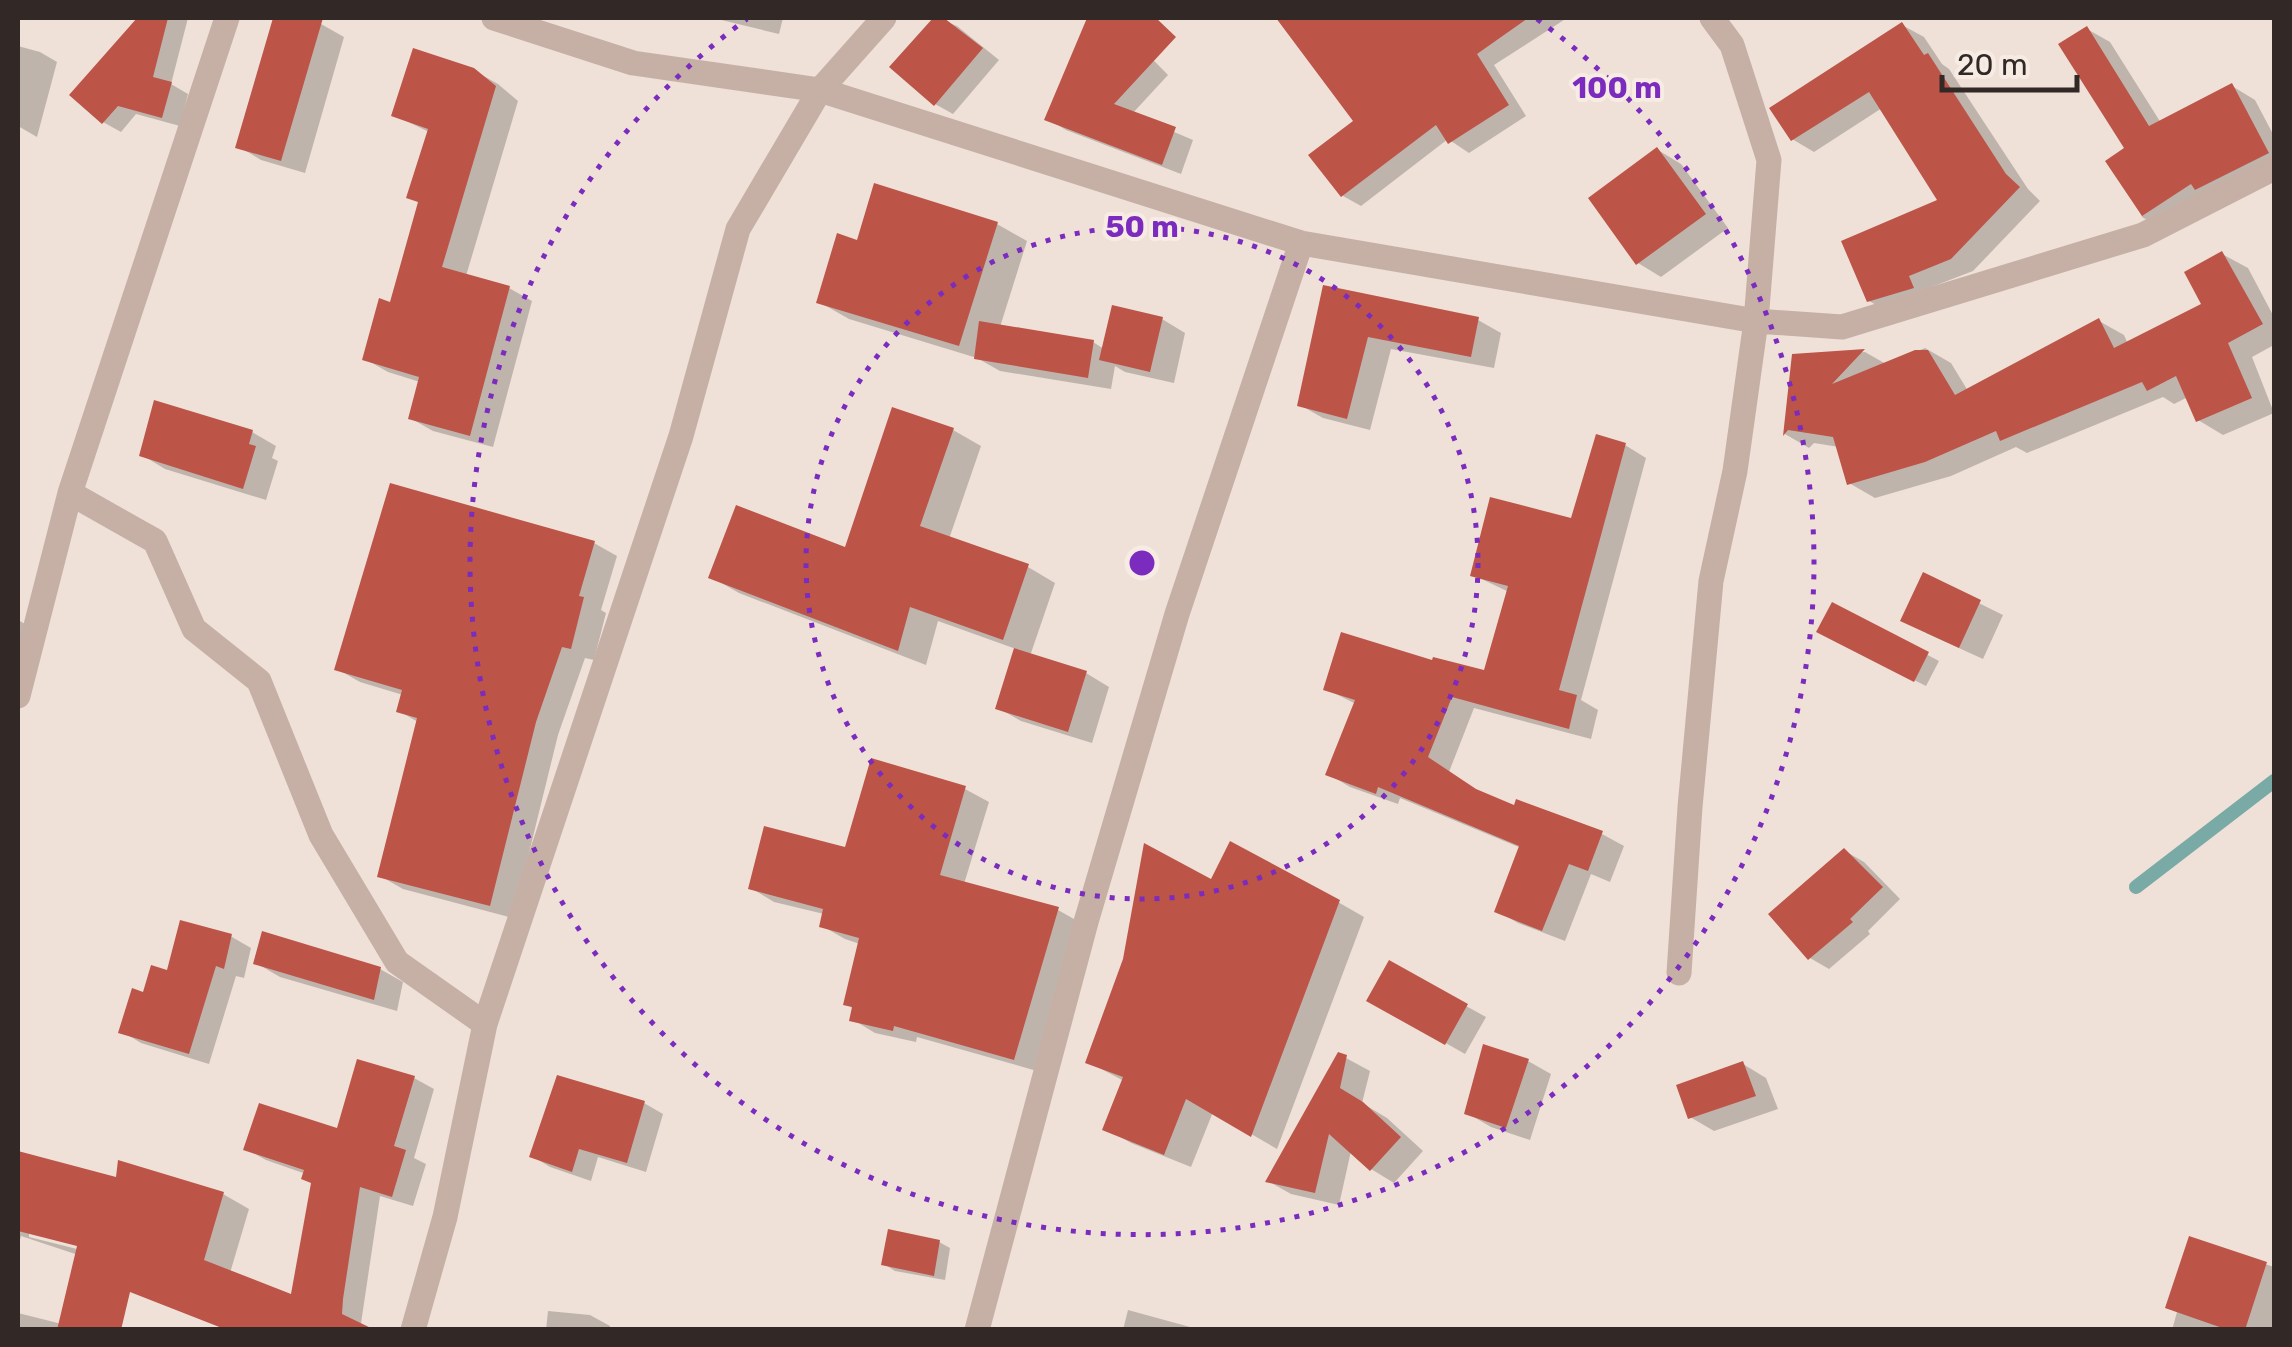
<svg xmlns="http://www.w3.org/2000/svg" width="2292" height="1347" font-family="Rubik,sans-serif">
<rect width="100%" height="100%" fill="#efe1d8"/>
<path fill="#0003" fill-rule="evenodd" d="M140,18H188L171,84L188,94L180,126L136,114L121,132L103,122L72,95Z
M275,18H300L321,24L344,37L305,173L261,160L238,146Z
M713,18H783L779,34Z
M937,18L957,26L999,60L953,114L935,104L893,66Z
M1090,18H1112L1168,75L1132,114L1193,140L1181,174L1066,130L1048,119Z
M1288,18L1356,19L1567,18L1494,65L1526,116L1469,153L1448,139L1361,206L1343,196L1356,121L1282,22Z
M1902,25L1924,37L1942,64L1949,69L2028,189L2040,201L1973,271L1929,288L1891,313L1869,301L1941,201L1882,108L1814,152L1792,139Z
M2087,29L2110,42L2161,123L2232,86L2255,100L2274,136V174L2164,230L2142,217L2128,149Z
M18,46L40,52L57,62L37,137L18,126Z
M473,70L498,84L518,101L466,276L509,288L532,301L493,447L433,431L410,418L420,382L388,372L365,359L391,305L421,203L429,132L394,115Z
M1658,150L1681,164L1728,228L1661,277L1638,263Z
M997,224L1027,241L1000,327L1093,342L1104,349L1162,319L1185,333L1174,383L1125,372L1115,366L1111,389L1000,371L977,358L849,319L819,302L858,243Z
M2222,254L2248,268L2274,317V345L2252,357L2274,413L2223,435L2198,420L2188,397L2174,404L2163,397L2027,453L2016,447L1951,476L1875,498L1849,483L1839,447L1814,443L1809,448L1785,434L1794,356L1865,352L1886,364L1925,348L1951,363L1968,391L2099,321L2124,335L2128,344L2204,305Z
M1325,288L1478,320L1501,333L1494,368L1391,349L1370,430L1323,418L1300,405Z
M953,430L981,446L949,539L1028,567L1055,583L1030,656L1086,673L1109,687L1092,743L1021,721L998,708L1016,649L938,621L926,665L739,593L711,577L846,550Z
M252,432L276,446L272,458L278,461L266,500L165,469L142,455Z
M1625,445L1646,458L1581,700L1598,710L1591,739L1474,708L1449,772L1483,794L1516,808L1518,803L1602,834L1624,846L1610,882L1591,874L1565,941L1518,923L1497,911L1521,848L1400,798L1398,804L1350,787L1328,774L1356,704L1326,689L1434,663L1486,673L1509,592L1473,575L1572,521Z
M594,543L617,556L601,610L606,613L594,660L585,658L558,735L513,918L403,889L380,876L418,722L399,711L403,695L360,682L337,669Z
M1924,576L2003,615L1983,659L1926,633Z
M1833,605L1939,661L1926,686L1830,638Z
M18,620L39,632L18,686Z
M873,761L965,789L989,802L964,884L1058,910L1081,923L1037,1071L917,1037L916,1042L875,1033L852,1019L854,1009L846,1004L860,944L845,939L822,926L824,914L774,902L751,888L846,850Z
M1845,851L1864,862L1900,899L1868,931L1870,934L1829,969L1810,958Z
M1212,883L1338,902L1364,917L1277,1149L1213,1112L1191,1167L1131,1143L1105,1128L1124,1081L1088,1062Z
M182,924L232,937L251,948L244,978L236,976L209,1064L141,1043L121,1031L145,995L169,973Z
M256,963L380,969L403,982L397,1011L280,977Z
M1390,964L1486,1017L1465,1054L1370,1000Z
M1346,1058L1370,1071L1362,1103L1387,1118L1423,1151L1394,1183L1371,1169L1351,1151L1339,1205L1291,1194L1268,1181Z
M1528,1061L1551,1074L1530,1140L1491,1127L1467,1113Z
M1743,1064L1766,1078L1778,1109L1714,1131L1690,1117Z
M414,1078L434,1089L414,1158L426,1164L413,1206L380,1196L360,1330H219L226,1304L21,1236L18,1247V1178L24,1155L118,1180L223,1194L249,1209L230,1273L292,1297L313,1184L306,1174L266,1160L246,1149L339,1131ZM29,1232L90,1247L89,1252L29,1237Z
M644,1103L663,1114L646,1172L598,1157L591,1181L550,1167L532,1156Z
M2191,1239L2274,1267V1330H2172L2177,1312L2168,1307Z
M939,1242L950,1248L945,1280L895,1271L884,1264Z
M1128,1310L1201,1330H1123Z
M548,1311L590,1315L610,1326V1330H546Z
M18,1313L86,1330H18Z"/>
<g fill="none" stroke-linecap="round" stroke-linejoin="round">
<path stroke="#79aaa5" stroke-width="14" d="M2136,887L2274,781"/>
</g>
<path fill="#bd5448" d="M137,18H168L153,77L172,82L162,118L118,106L102,124L69,95Z
M273,18H323L281,161L235,148Z
M933,18H944L983,48L934,106L889,67Z
M1087,18H1156L1176,37L1114,104L1176,127L1162,165L1044,120Z
M1276,18H1528L1477,54L1509,105L1448,144L1436,125L1341,197L1308,155L1353,121Z
M1902,22L1924,55L1928,53L2006,174L2020,187L1951,259L1909,276L1914,288L1867,302L1841,241L1937,200L1869,92L1791,141L1769,108Z
M2087,26L2149,126L2232,83L2269,153L2195,190L2191,184L2142,216L2105,161L2124,148L2058,44Z
M413,48L474,68L496,86L442,267L510,286L470,436L408,419L419,377L362,360L379,298L390,302L418,202L406,198L428,129L391,116Z
M1657,147L1706,214L1636,265L1588,198Z
M874,183L998,222L959,346L816,303L837,233L857,240Z
M2222,251L2263,324L2228,343L2252,398L2196,422L2176,376L2147,391L2142,382L2000,441L1996,431L1925,462L1847,485L1833,437L1788,430L1783,436L1792,354L1865,349L1832,384L1915,350H1928L1955,395L2099,318L2114,348L2201,304L2184,272Z
M1323,285L1479,317L1471,357L1368,337L1347,419L1297,406Z
M1112,305L1163,317L1150,372L1099,360Z
M979,321L1094,340L1088,378L974,359Z
M154,400L253,430L249,444L256,446L243,489L139,456Z
M892,407L954,428L920,526L1029,564L1003,640L910,607L898,651L708,578L736,505L845,547Z
M1596,434L1626,443L1559,690L1577,695L1569,729L1452,697L1428,757L1476,789L1514,805L1516,799L1603,831L1588,871L1569,864L1542,931L1494,912L1519,846L1378,787L1376,794L1325,775L1355,700L1323,690L1341,632L1432,660L1433,657L1484,670L1508,586L1470,576L1490,497L1571,518Z
M390,483L595,541L579,596L584,597L571,649L562,647L536,722L490,906L377,877L417,718L396,712L402,690L334,670Z
M1923,572L1981,600L1959,648L1900,621Z
M1832,602L1929,652L1914,682L1816,632Z
M1014,648L1087,671L1068,732L995,709Z
M871,758L966,786L940,875L1059,907L1014,1060L894,1026L893,1031L849,1021L852,1007L843,1005L859,938L819,927L823,909L748,889L764,826L845,847Z
M1230,841L1340,900L1251,1137L1186,1099L1164,1155L1102,1130L1123,1077L1085,1063L1123,959L1144,843L1211,879Z
M1844,848L1883,887L1850,919L1853,922L1808,960L1768,914Z
M180,920L232,934L224,969L216,966L189,1054L118,1033L132,988L143,992L151,965L167,970Z
M262,931L381,967L374,1000L253,964Z
M1389,960L1468,1004L1445,1045L1366,1001Z
M1483,1044L1529,1059L1506,1128L1464,1114Z
M1338,1052L1347,1055L1340,1088L1363,1102L1401,1137L1370,1171L1329,1134L1315,1193L1265,1182Z
M357,1059L415,1076L394,1146L406,1150L392,1197L360,1187L343,1299L342,1314L375,1330H227L130,1292L121,1330H57L77,1246L18,1231V1151L116,1177L118,1160L224,1192L204,1260L291,1294L311,1183L301,1179L304,1170L243,1150L259,1103L337,1128Z
M1743,1061L1756,1096L1688,1119L1676,1085Z
M557,1075L645,1101L627,1163L579,1149L572,1172L529,1157Z
M888,1229L940,1240L934,1276L881,1265Z
M2189,1236L2267,1262L2245,1330H2228L2165,1308Z"/>
<g fill="none" stroke-linecap="round" stroke-linejoin="round">
<path stroke="#c6b0a5" stroke-width="25" d="M494,18L633,63L820,90L1301,243L1756,321L1842,327L2143,235L2274,168
M70,493L155,541L194,629L259,681L321,835L397,962L485,1024
M18,696L70,493L227,18
M1679,973L1690,807L1711,581L1735,471L1756,321L1769,160L1732,45L1712,18
M413,1330L445,1217L485,1024L681,436L738,229L820,90L884,18
M977,1330L1086,922L1177,614L1301,243"/>
</g>
<g fill="none" stroke="#7b2cbf" stroke-width="5" stroke-dasharray="5 10">
<circle cx="1142" cy="563" r="336"/>
<path d="M1537 19A672 672 0 1 1 747 19"/>
</g>
<circle cx="1142" cy="563" r="15" fill="#7b2cbf" stroke="#f7ece4" stroke-width="5"/>
<g font-size="30" text-anchor="middle" font-weight="bold" fill="#7b2cbf" stroke="#f7ece4" stroke-width="8" stroke-linejoin="round" paint-order="stroke">
<text x="1617" y="98">100 m</text>
<text x="1142" y="237">50 m</text>
</g>
<rect width="2292" height="1347" fill="none" stroke="#322826" stroke-width="40"/>
<path d="M1942 75v15h135v-15" fill="none" stroke="#322826" stroke-width="5"/>
<text x="1957" y="75" font-size="30" fill="#322826" stroke="#f7ece4" stroke-width="8" paint-order="stroke">20 m</text>
</svg>
